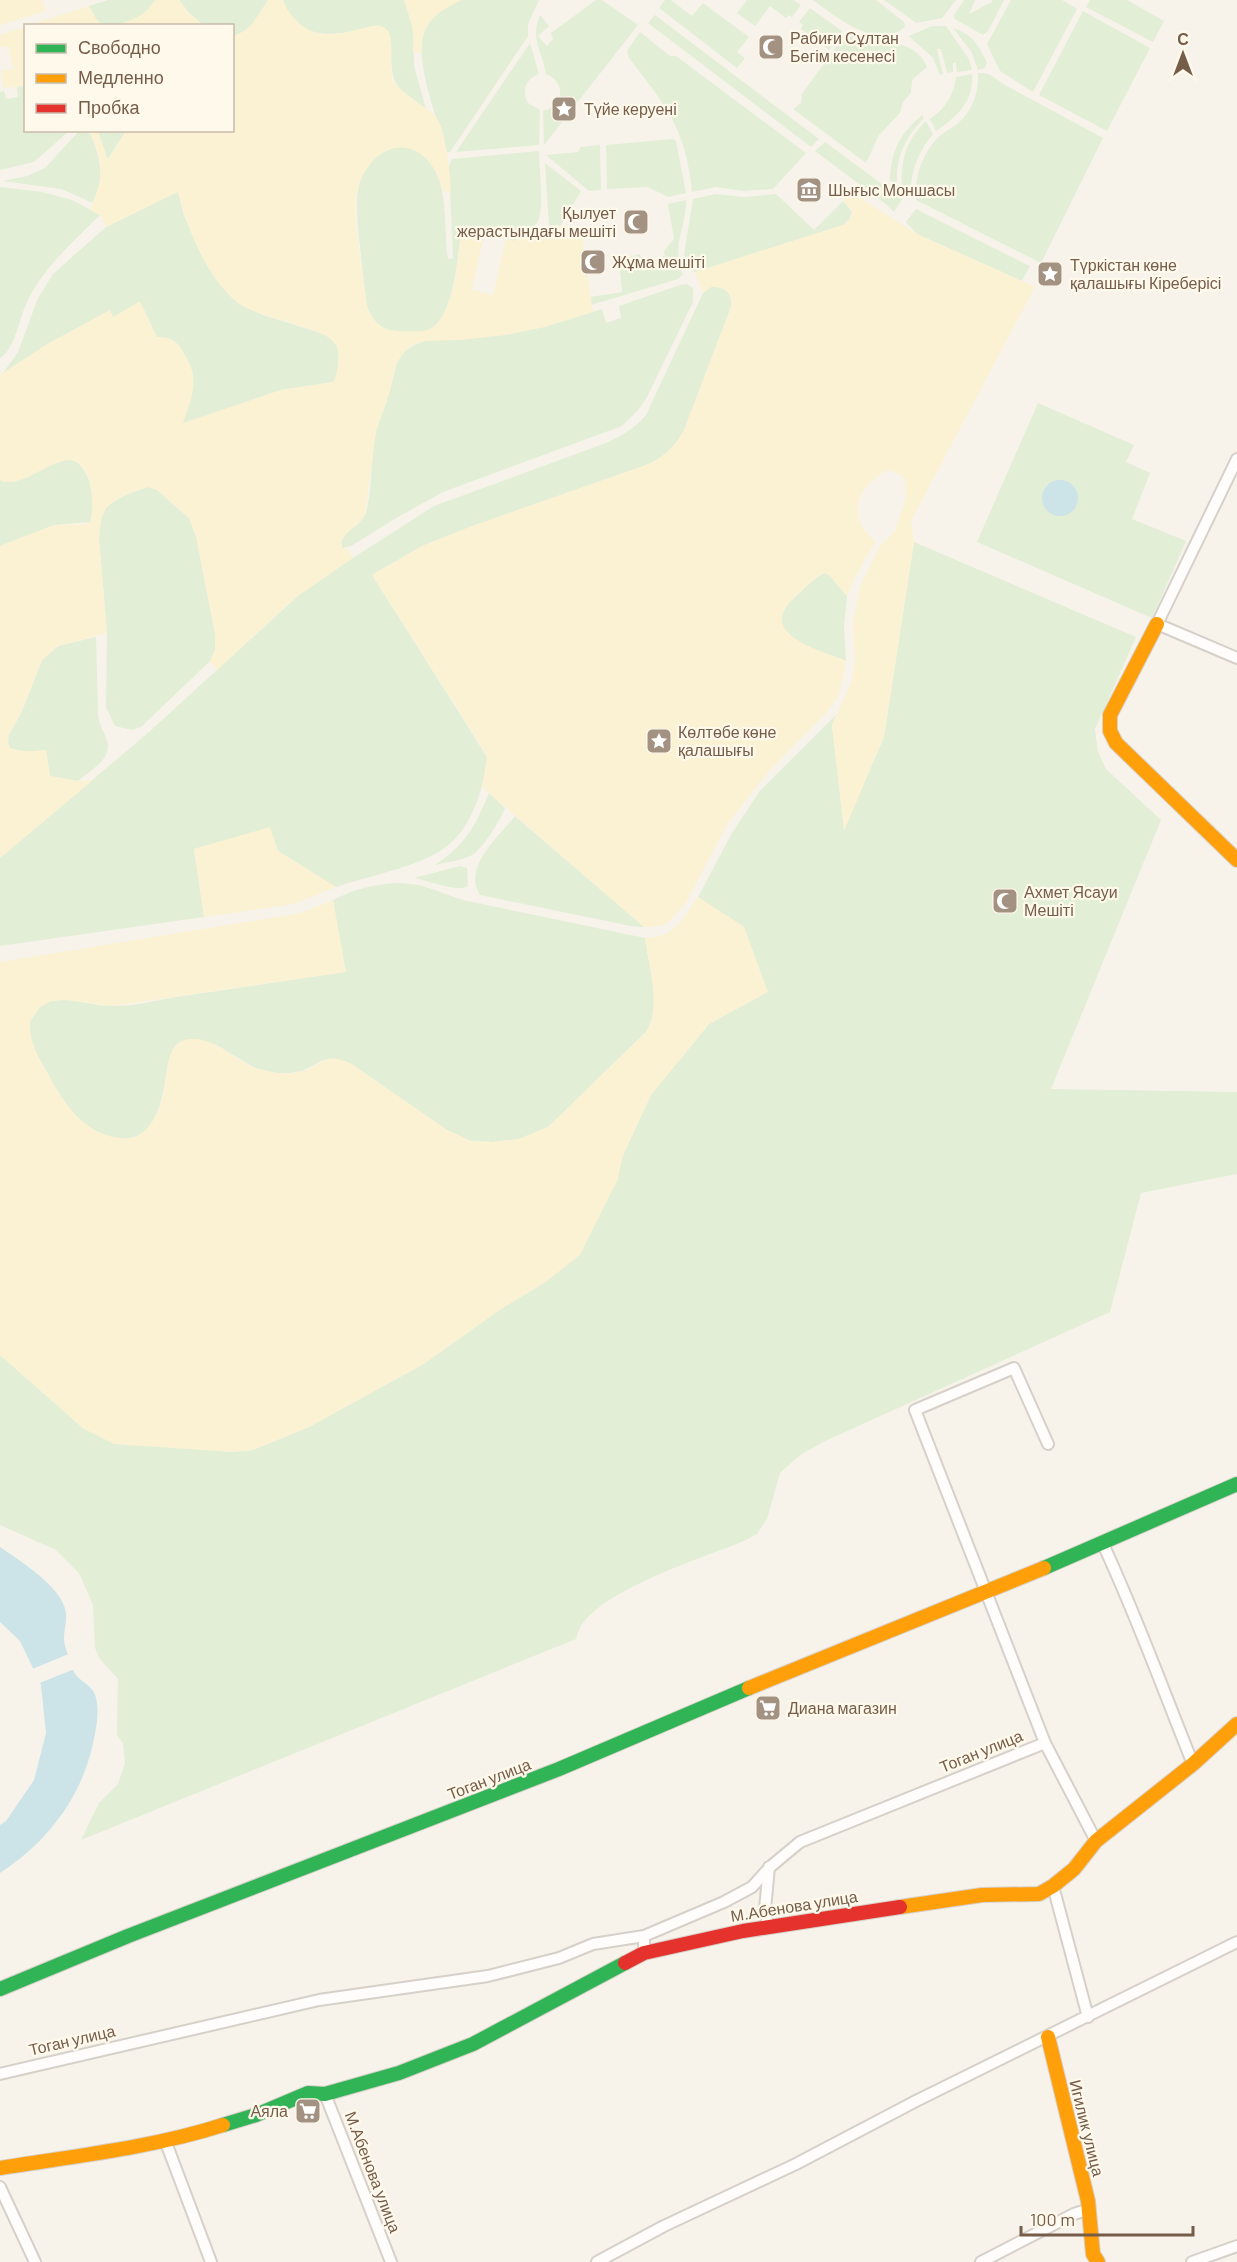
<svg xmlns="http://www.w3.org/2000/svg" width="1237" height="2262" font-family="Barlow,sans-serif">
<rect width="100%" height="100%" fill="#f7f3eb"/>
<path fill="#e2eed6" d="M108,0H155C148,14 122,30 104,25C97,23 93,13 89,6Z
M179,0H268C258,15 251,31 233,36L232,26L203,25L189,13Z
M283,0H404L413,22L414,66L426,109C397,86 391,89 391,49L369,28C336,36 295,42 283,0Z
M461,0H539L528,24V36L450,152H447C438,121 410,53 427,25C435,12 448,7 461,0Z
M596,0H602L638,25L544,145L543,111C565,106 566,82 546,74C542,50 530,40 540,15L549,26L538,36L547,46L553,39L551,33Z
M665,0H671L692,16L703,3L749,37L737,52L745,58L737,68L659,8Z
M747,0H794L801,5L792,17L789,15L786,18L770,6L755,26L737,13Z
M813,0H876L904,22L905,27C876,51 835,16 813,0Z
M884,0H956L942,18L916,23Z
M964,0H975L969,14L992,2V0H1004L988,31L983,35L955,19L954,15Z
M1011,0H1062L1077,9L1033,92L1000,71L987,44Z
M1090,0H1127L1164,21L1153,42L1086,7Z
M810,8L842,31L829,50L801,29L803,25L799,22Z
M1083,11L1150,48L1107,131L1039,95Z
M655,15L819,139L811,147L648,23Z
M932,26H946L969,59L972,70L957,72L956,63H953V72L947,73L941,49H937L943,74L940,75L933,58L909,36Z
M953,28C971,33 980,46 987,63L985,68L978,70L971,51Z
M640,32L670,56H676L806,153L773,189L743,191L716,187L692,192C686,129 666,106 629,58L627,51Z
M846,33C870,43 916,36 927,67L912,80L911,93L903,102L900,113L879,135L866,163L793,109L801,103L802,94Z
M530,43L539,74C526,79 521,90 528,103L540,110L539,145L456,152Z
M978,73C991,72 994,78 1005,85L1103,138L1041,263L916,200C915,175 922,152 941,135C945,131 952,128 957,124C972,112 979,93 978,73Z
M972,74C974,102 957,116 936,131L930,119C945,108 954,96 956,77Z
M17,86H25L26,130L69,131L34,162L0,170V92L4,91L6,99L18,97Z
M922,115L924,118C905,137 895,159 897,185L890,180C891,151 900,133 922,115Z
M926,121L933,134C917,154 911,172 910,196L902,189C900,161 906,140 926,121Z
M79,131H89C100,157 106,176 93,203L61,189L3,181L27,176L45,168Z
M98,131H126L107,160Z
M673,139L676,141L686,193L668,197L648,187L607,189L606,145Z
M825,142L902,199L894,212L887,205L815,151Z
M600,145L601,190L589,191L546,155L578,152L581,147Z
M404,146C454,160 442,220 448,259L453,258L449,166L452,159L539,151C539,167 545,211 537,223C531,231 522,236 514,241L462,229C457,255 455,317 430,329C421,333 407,331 397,331C381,331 372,320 367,306C364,286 362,266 360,246C355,205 349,154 404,146Z
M545,163L581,191L561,225L549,226Z
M0,187L42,192L72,200L100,215C73,242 45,266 28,300C19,317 16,348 0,358Z
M178,191L184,216L209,268L260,314L327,335L337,346L339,357L337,375L334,382L281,390L182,424L191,399L193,373L179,345L171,339L157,338L113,317L110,311L49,343L3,373L18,352L38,298L53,274L106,227Z
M716,194L744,197L776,194L814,230L843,201L852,212L849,220L843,225L695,272L690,270L684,254L693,199Z
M686,200C686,231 671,242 683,274L678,279L591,305L590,297L622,292L619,260L640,254L643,263L665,256L664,251L674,239L668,204Z
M916,209L1030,266L1022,281L917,234L906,222Z
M687,284L693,288V302L646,399L638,410L622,426L443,492L398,517L351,546L342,548V537C349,530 360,525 365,515C372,498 371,462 374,442C377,423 386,407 390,389C396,364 397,350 425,341L505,335L544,327L602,309L606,323L621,318L619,306L680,285Z
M711,287C725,286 733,293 731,307L684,430C675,447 666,455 649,464L475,525L422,546L372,575L487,757C483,794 469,838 433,855C406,869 366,877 336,887L278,851L270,828L194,849L204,917L0,946V858L149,732L309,586L434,506L606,443C622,436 635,428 646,415L703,293Z
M1038,403L1134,445L1126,462L1150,473L1132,519L1186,541L1152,618L977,542Z
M68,459C91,462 97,504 90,522L54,525L0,546V480L5,482Z
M149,487L157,490L189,518L196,536L215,634V650L210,661L141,727L132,730L115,726L106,707L107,633L99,539C100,529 100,518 105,510C113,498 136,491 149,487Z
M914,542L1136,637L1095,729L1098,752L1106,769L1161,820L1051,1089L1237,1092V1174L1141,1193L1110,1312L823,1442L800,1455L780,1473L767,1519L757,1534L744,1541C702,1558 604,1589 581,1626C579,1629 577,1635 576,1639L81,1840L99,1803L118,1784L125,1763L123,1743L117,1735L118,1679L100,1659L95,1648L93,1605L79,1573L56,1550L0,1525V1355L84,1429L231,1452L253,1450L309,1427L422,1365L501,1309L547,1281L617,1181L622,1156L651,1095L709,1024L767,992L744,927L698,897L732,833L759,792L836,715L832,725L844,829L884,737Z
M825,572L830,576L847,596L844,627L846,661C819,650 753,634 796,596C805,588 814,578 825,572Z
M96,637L98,714C99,725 104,731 107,741C113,759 89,771 78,781L50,776L46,750L26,752L10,748L8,742L9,735L22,711L42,660L58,646Z
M489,793L505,808C500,820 484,848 472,855C461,861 446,862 435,865C465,845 475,827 489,793Z
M515,816L644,927L631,926L480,895C462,868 499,836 515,816Z
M460,866L467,868L468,886C458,893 427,880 414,878Z
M399,883L420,885L463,900L645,938C649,967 662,1006 646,1032L548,1127L519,1139L491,1142L471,1141L447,1130L350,1063L323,1060L302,1071L281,1074L255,1068L215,1044L167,1067C163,1098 157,1144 116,1138C102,1136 87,1127 76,1117C63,1105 55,1087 47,1072C39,1058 25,1038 30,1021C41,985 87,1006 111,1006C133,1007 161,999 183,996C237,988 291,980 345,972L333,900C355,889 374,884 399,883Z"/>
<path fill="#faf2d3" d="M0,0H42L46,11L0,25Z
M155,0H179L189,13L203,25H117C132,20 147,15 155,0Z
M268,0H283C285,8 290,13 295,19C327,54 369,17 385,28C396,35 389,64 392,76C396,92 424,104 435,116C446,127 450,175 451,191L443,192C429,132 373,134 357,191C351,214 364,280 367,306C372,320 381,331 397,331C407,331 421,333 430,329C455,316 457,255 462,229L484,234L472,290L493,295L506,239L514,241C527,232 545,223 561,226C569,227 573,228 581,228L593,312L544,327L505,335L461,340L425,341L414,344L405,351L397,362L390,391L376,431L365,515C357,530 339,532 342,548L348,549L353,558L295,598L217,670L210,661L215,650V634L196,536L189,518L157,490L149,487C136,490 113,498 105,510C100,518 100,529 99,539L107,633L58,646L42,660L22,711L9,735L8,742L10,748C23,753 33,751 46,750L50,776L78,781L93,780L0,858V546L54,525L86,524L90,522C94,511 92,491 89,480C73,429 29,494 0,480V373H3L49,343L110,310L113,317L140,301L157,337C169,336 177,342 183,352C201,378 192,397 183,423L281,390L333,382C337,376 337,371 338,365C338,359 339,352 337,346C328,326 259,319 238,303C206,277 188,230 178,192L106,227L100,215L90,210C104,174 105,167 89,131H98L108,160L126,131L232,130L233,36C251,31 258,15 268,0Z
M404,0H461C435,14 422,21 421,54L413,51C415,26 410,22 404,0Z
M89,6L97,20L103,25H29Z
M25,27V86L3,88L1,71L13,69L9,47H0V35Z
M851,192L917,234L1035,287L911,521L914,542L884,737L844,831L832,725L852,680L855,662L853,622L861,585L880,546L895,531L906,498V482L900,475L889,470C872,476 852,498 859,519C862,528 869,535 875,542L855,577L847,596L830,576L825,573C814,578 805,588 796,596C753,634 819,650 846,661L841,686L837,698L827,712L769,771L728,823L685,904L670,921L661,926L644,927L482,787L487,758L483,749L372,575L422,546L475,525L649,464C666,455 675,447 684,430L731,307C733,293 725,286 711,287L703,293L695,272L843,225C849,221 854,217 851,209L843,201Z
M270,827L278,851L336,887L294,904L204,917L194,849Z
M698,897L744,927L768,992L709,1024L651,1095L623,1156L617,1181L580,1255L547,1281L501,1309L422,1365L309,1427L253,1450L231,1452L114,1444L84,1429L0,1355V962L301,913L333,900L346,972L112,1006L67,1000L52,1001L40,1007L30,1022C29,1041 38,1056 47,1073C64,1102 81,1132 118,1138C127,1139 135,1139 143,1132C153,1123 160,1111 163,1097C167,1082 165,1050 180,1042C208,1028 236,1064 259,1069C273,1073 285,1075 300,1072C324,1066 321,1051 350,1063L447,1130L471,1141L491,1142L519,1139L548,1127L646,1032C662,1006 649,967 645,938C675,938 683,918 698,897Z"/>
<path fill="#cce4e8" d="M1042 498a18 18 0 1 1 36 0a18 18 0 1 1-36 0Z
M0,1547C20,1561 63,1587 66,1613C67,1627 61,1636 66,1649C69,1657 71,1668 76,1675C84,1685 95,1685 97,1703C99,1717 95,1734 92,1748C79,1801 46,1843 0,1873V1825L6,1821L34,1780L46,1733L41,1685L20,1641L0,1622Z"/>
<path fill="#f7f3eb" d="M71,1653L77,1668L37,1684L30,1670Z"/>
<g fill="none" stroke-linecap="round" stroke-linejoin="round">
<g stroke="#d6d0c9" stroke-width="14">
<path id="street" d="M1237,459L1157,624L1237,658
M1048,1444L1014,1368L915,1410L1045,1743L1096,1841
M1102,1542C1136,1614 1163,1690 1193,1764
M1053,1886L1088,2017
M768,1926L765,1909L769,1867
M644,1953V1936L724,1902L752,1887L770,1867L800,1842L1045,1743
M0,2074L319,2000L488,1976L559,1958L593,1944L644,1936
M325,2094L391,2262
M165,2140L211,2262
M0,2187L35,2262
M597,2262L664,2226L796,2164L916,2101L1237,1942
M981,2262L1074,2214L1089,2209
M1192,2262L1237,2246"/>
</g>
<g stroke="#d7d0c9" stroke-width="16">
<path id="fast" d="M1044,1568L1237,1484
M0,1989L128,1936L559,1769L749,1688
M223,2125L256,2115L308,2093L325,2094L399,2073L473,2044L625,1963"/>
</g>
<g stroke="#d7d0c9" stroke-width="16">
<path id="slow" d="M1157,624L1110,715V731L1116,743L1237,860
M749,1688L1044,1568
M900,1907L982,1895L1039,1894L1053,1886L1074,1869L1096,1841L1193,1764L1237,1724
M1048,2037L1088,2201L1093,2254L1098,2262
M0,2168C75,2156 151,2148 223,2125"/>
</g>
<g stroke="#d7d0c9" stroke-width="16">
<path id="jam" d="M625,1963L644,1953L743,1931L900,1907"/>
</g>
<use href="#street" stroke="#fefdfc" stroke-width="10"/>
<use href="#fast" stroke="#30b455" stroke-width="14"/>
<use href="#slow" stroke="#ff9f0a" stroke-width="14"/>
<use href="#jam" stroke="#e5322d" stroke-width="14"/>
</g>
<defs>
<g id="mosque-square" transform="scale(1.35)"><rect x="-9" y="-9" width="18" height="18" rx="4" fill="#a39282" stroke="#fff9ec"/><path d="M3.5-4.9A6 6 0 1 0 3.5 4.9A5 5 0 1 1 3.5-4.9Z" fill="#fff"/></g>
<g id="sight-square" transform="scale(1.35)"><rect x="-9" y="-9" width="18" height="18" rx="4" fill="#a39282" stroke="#fff9ec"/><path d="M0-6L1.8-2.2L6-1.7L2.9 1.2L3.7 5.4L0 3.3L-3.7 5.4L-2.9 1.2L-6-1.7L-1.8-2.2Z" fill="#fff"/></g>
<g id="museum-square" transform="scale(1.35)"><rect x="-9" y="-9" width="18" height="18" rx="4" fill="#a39282" stroke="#fff9ec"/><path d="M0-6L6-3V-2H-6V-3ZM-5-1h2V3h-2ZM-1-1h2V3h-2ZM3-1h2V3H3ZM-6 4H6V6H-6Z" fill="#fff"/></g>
<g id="supermarket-square" transform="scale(1.35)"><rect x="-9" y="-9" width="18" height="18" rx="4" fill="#a39282" stroke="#fff9ec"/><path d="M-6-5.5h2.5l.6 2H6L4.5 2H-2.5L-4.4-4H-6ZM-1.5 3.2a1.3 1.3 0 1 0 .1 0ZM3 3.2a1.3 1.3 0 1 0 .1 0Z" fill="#fff"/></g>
</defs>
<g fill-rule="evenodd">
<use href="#mosque-square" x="771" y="47"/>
<use href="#sight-square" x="564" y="109"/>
<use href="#museum-square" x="809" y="190"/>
<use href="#mosque-square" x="636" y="222"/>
<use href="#mosque-square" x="593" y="262"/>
<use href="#sight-square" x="1050" y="274"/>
<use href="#sight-square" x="659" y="741"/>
<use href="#mosque-square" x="1005" y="901"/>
<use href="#supermarket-square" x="768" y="1708"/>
<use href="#supermarket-square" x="308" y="2111"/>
</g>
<g text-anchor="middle" stroke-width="4.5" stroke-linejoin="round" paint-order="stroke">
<g font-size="16" fill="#765d4a" stroke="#fff9ec" text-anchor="start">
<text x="790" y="44">Рабиғи Сұлтан<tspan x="790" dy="18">Бегім кесенесі</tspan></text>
<text x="584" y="115">Түйе керуені</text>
<text x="828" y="196">Шығыс Моншасы</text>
<text x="616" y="219" text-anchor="end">Қылует<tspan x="616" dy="18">жерастындағы мешіті</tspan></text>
<text x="612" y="268">Жұма мешіті</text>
<text x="1070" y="271">Түркістан көне<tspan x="1070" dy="18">қалашығы Кіреберісі</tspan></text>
<text x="678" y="738">Көлтөбе көне<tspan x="678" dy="18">қалашығы</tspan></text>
<text x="1024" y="898">Ахмет Ясауи<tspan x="1024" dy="18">Мешіті</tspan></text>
<text x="788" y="1714">Диана магазин</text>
<text x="288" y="2117" text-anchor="end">Аяла</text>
</g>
<g font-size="16" fill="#765d4a" stroke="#fff9ec">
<text transform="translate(981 1751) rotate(-22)" y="6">Тоган улица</text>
<text transform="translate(489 1779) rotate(-21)" y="6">Тоган улица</text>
<text transform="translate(794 1906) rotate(-9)" y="6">М.Абенова улица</text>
<text transform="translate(72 2040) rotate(-13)" y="6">Тоган улица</text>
<text transform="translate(1087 2128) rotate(76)" y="6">Игилик улица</text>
<text transform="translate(373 2172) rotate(69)" y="6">М.Абенова улица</text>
</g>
</g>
<rect x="24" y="24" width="210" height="108" fill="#fff9ec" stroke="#c8bbab" stroke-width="1.5"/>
<rect x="36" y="44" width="30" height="9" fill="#30b455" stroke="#c8bbab" stroke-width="1.5"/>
<text x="78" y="54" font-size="18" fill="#765d4a">Свободно</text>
<rect x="36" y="74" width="30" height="9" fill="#ff9f0a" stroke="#c8bbab" stroke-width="1.5"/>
<text x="78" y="84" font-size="18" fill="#765d4a">Медленно</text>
<rect x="36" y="104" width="30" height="9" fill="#e5322d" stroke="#c8bbab" stroke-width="1.5"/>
<text x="78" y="114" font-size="18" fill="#765d4a">Пробка</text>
<g transform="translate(1183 54)" stroke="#fff9ec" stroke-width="4.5" paint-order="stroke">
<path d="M0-4.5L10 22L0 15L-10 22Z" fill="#765d4a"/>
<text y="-9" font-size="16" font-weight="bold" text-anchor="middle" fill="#765d4a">С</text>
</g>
<path d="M1021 2226v9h172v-9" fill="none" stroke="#765d4a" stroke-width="3"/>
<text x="1030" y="2226" font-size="18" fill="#765d4a" stroke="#fff9ec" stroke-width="4.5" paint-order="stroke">100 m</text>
</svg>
